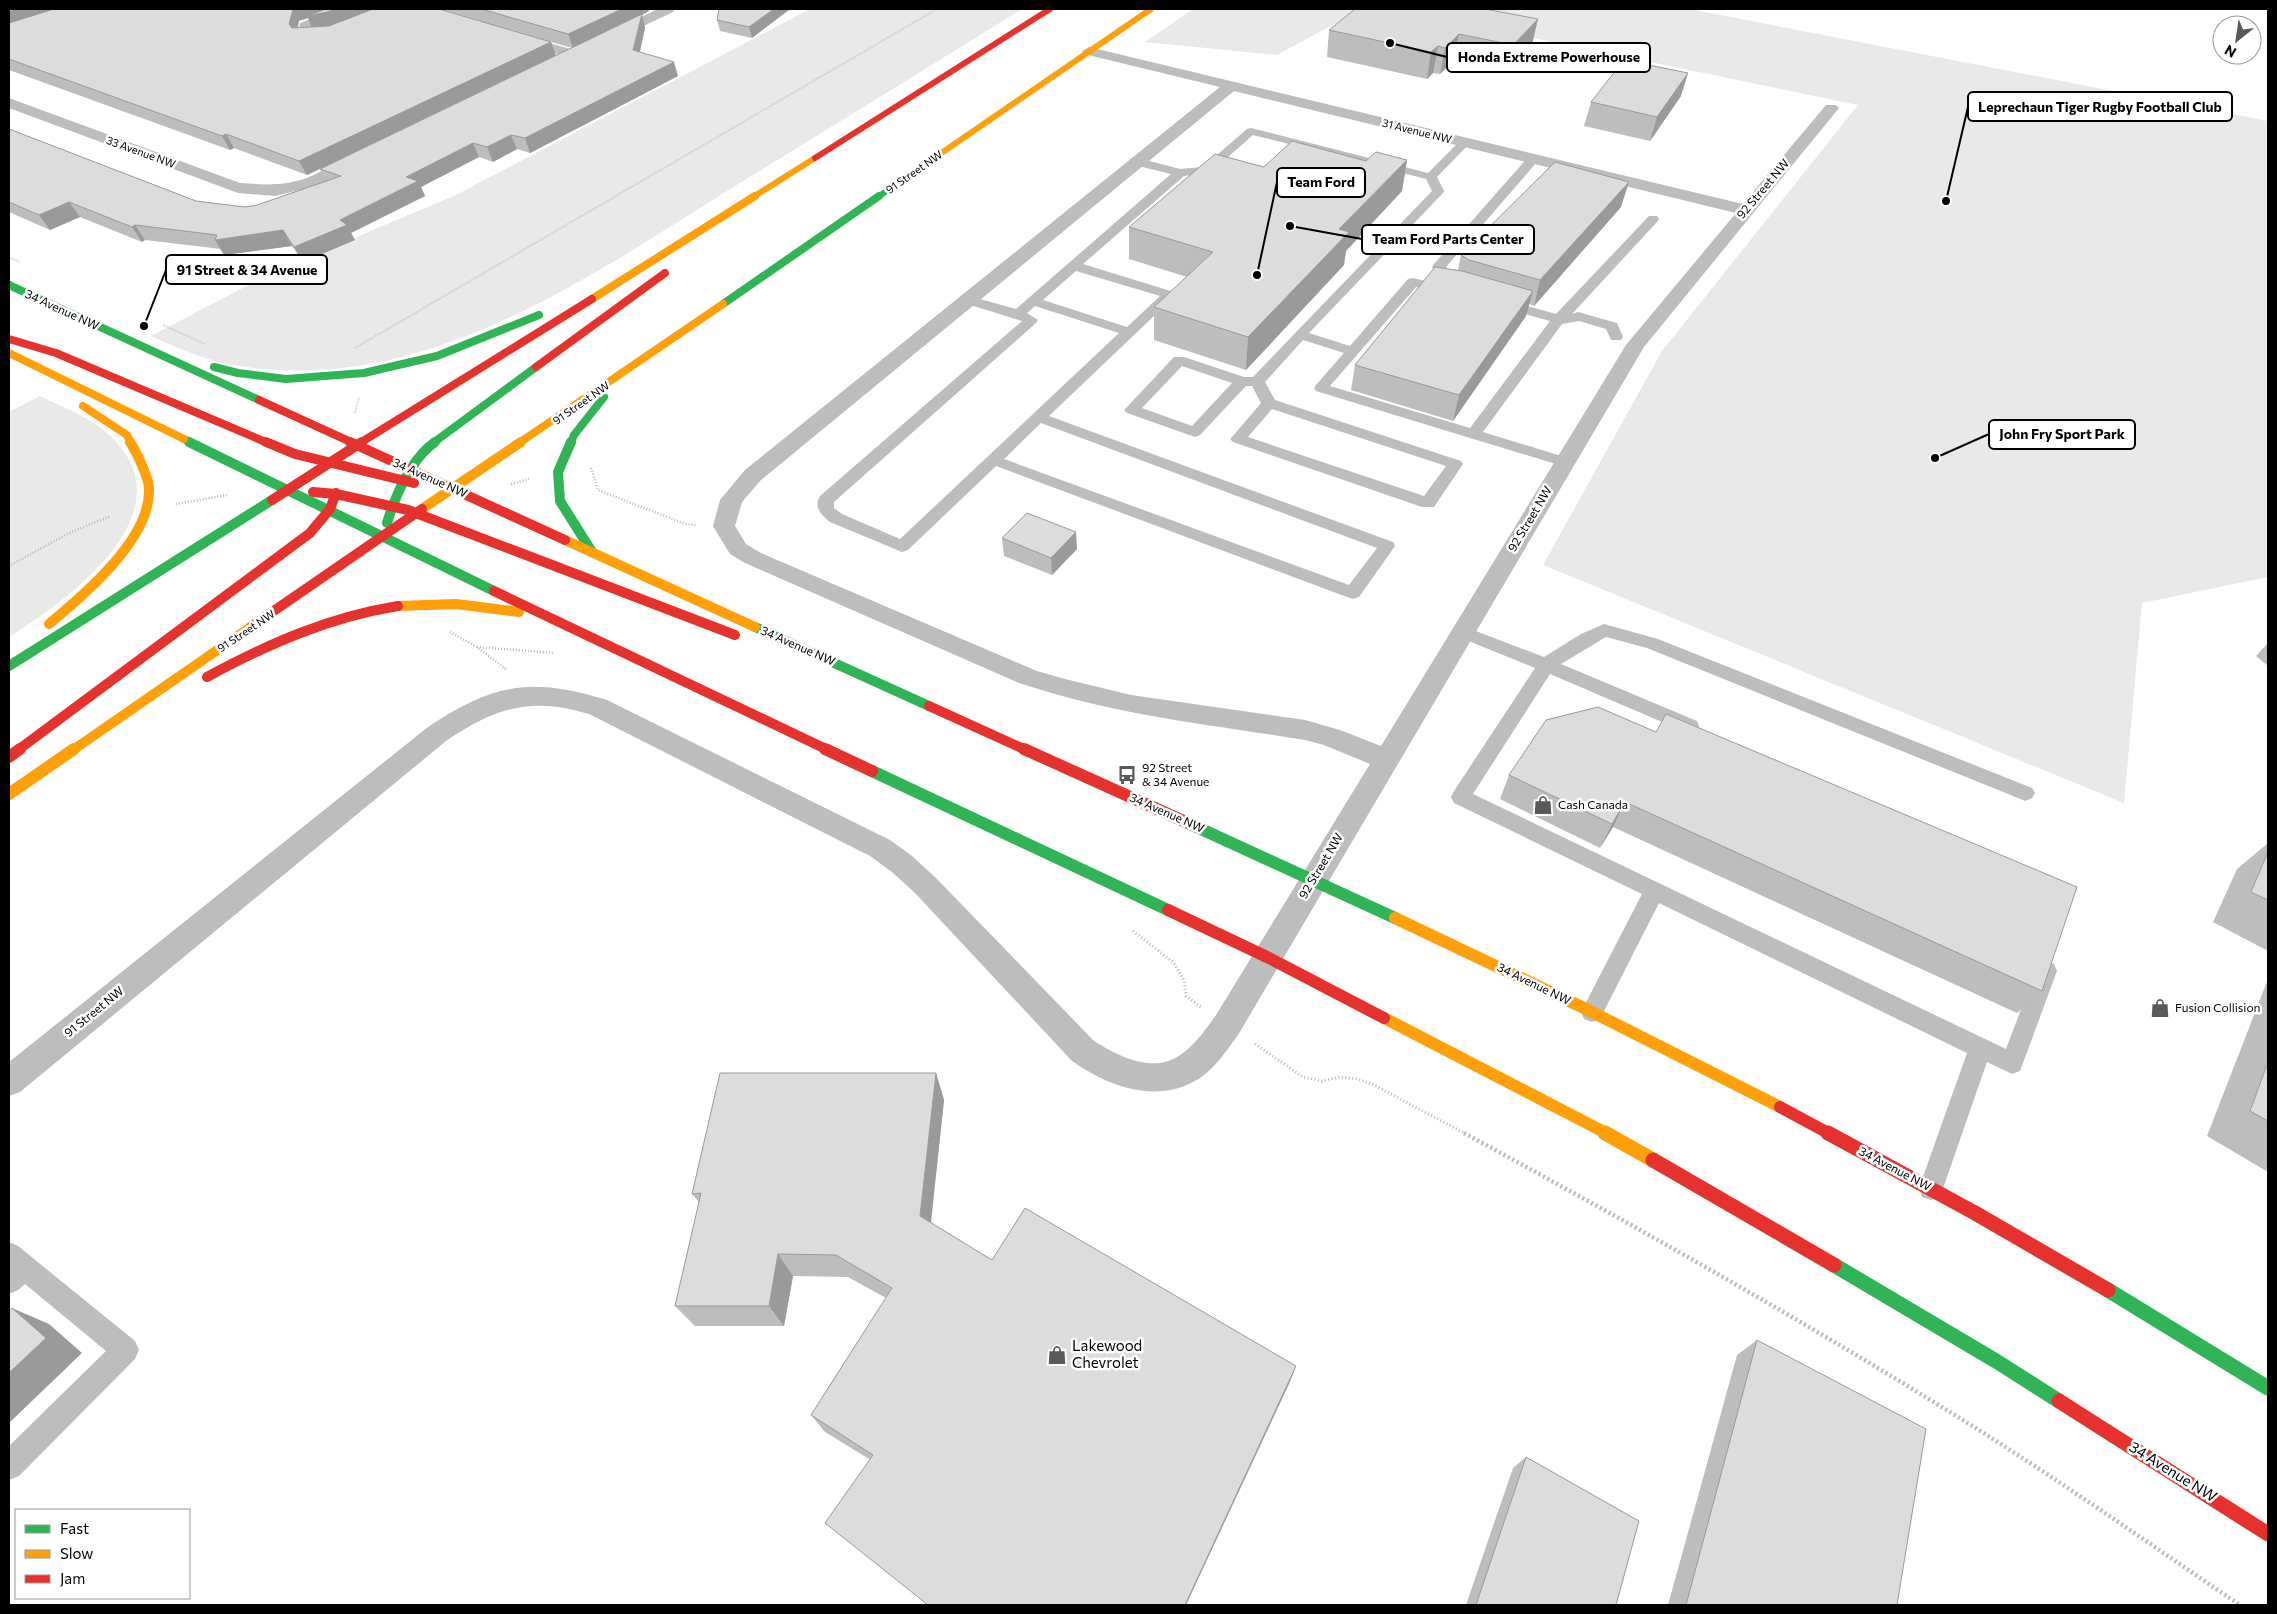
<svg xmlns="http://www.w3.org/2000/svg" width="2277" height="1614" font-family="Commissioner,sans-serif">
<rect width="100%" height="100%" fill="#fff"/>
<path fill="#e9e9e9" d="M810,9H1022C926,69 829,128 732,188C579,283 410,404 219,362C195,356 173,346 151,336L275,271L454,196Z
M1193,9H1362L1277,55L1145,42Z
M1394,9H1689L2268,121V577L2142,603L2124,803L1543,565L1662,351L1858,105Z
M40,396C66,409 98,420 117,443C184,517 65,602 9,637V412Z"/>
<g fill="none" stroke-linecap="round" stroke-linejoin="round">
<path stroke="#b8b8b8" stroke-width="2" stroke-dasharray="0.5 1" stroke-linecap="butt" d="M9,257L20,262
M163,325L205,344
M355,348L937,9
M355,413L359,397"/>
<path stroke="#b8b8b8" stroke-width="2.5" stroke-dasharray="1 2" stroke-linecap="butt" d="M591,468L598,490L685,524L697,525
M511,484L529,479
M176,504L227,495
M9,566L71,532L111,516
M450,632L477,647L507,670
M477,647L554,653"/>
<path stroke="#b8b8b8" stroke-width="3" stroke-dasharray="1 2.5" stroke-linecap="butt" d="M1133,931L1173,962L1184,980L1186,996L1201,1007
M1255,1044L1303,1077L1322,1081L1340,1077L1358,1079L1374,1085L1466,1134"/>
<path stroke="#b8b8b8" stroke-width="4.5" stroke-dasharray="2 3" stroke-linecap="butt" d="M1464,1133C1639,1228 1813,1326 1982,1432C2069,1487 2154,1547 2240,1605"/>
<path fill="#bdbdbd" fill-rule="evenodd" d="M1251,128L1428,173L1460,141L1464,140L1470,143L1437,177L1444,191L1442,194L1309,333L1350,346L1408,279L1413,278L1442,285L1432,267L1434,264L1529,156H1537L1539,159L1537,162L1446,267L1451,279L1462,288L1460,291L1439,293L1416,287L1330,386L1470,428L1550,321L1497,306L1495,303L1497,300L1502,299L1556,314L1649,216H1657L1659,219L1657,222L1572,314L1578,312L1617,323L1623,337L1621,340H1611L1606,329L1579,321L1562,324L1483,432L1571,459L1573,462L1571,465H1559L1316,391L1314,388L1316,385L1344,353L1303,340L1265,382L1275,400L1461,461L1463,464L1434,507H1422L1233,442L1230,439L1233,436L1261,403L1252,386H1246L1200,435L1195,437L1127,413L1124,410L1127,407L1174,357H1184L1244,377H1253L1432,191L1426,179L1253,135L1210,173L1184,176L1083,264L1174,292L1176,295L1049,416L1393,542L1395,546L1359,597L1353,599L1347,597L996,466L908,550L902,552L830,522C822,515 813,508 820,496L1022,321L964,303L962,300L964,297L969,296L1016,309L1171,174L1134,165L1132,162L1134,159L1138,158L1180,169L1203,167L1247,129ZM1076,271L1160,296L1127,327L1043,300ZM1035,306L1119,333L900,539L842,514L834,508V502L1036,323L1038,320L1027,313ZM1182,366L1232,383L1192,426L1142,408ZM1272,409L1446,466L1424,496L1248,437ZM1041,423L1377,548L1349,585L1004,459Z
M1604,624L1658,639L2032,788L2035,793L2032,798L2025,801L2018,798L1647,648L1606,637L1561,664L1697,721L1699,726L1697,731L1690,733L1683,731L1550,674L1473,794L2006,1049L2038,964L2046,961L2054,964L2057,971L2020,1071L2012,1074L1987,1062L1940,1197L1931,1200L1922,1197L1919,1188L1967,1053L1659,903L1600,1019L1592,1022L1584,1019L1581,1012L1642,894L1454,803L1451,797L1454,791L1535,668L1456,636L1453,632L1456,628L1462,626L1468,628L1544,657L1581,634Z
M9,1242L18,1246L135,1341L139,1350L135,1359L19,1476L9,1480V1446L106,1351L25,1284L18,1290L9,1294Z"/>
<path fill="#bdbdbd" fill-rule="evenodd" d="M336,9H355L353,12L312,28L311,32C343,30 369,7 401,9L399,12L335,38L299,40L297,37L300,23Z
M658,9H675L673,12L616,39H606L604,36L606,33Z
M519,34L577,51L579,54L572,58L514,41L512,38L514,35Z
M1089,47L1743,204L1826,105H1836L1839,108L1644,347L1238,1035C1227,1050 1216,1067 1200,1078C1158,1105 1109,1087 1072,1061L915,893L892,872L870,856L589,714C531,696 495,708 446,741L20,1092L9,1096V1062L428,727C494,683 531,677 607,700L890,840L912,856L935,877L1094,1041C1116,1055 1151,1073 1177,1057C1193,1048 1205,1030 1216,1015L1370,764L1324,745L1305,740C1206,724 1115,715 1019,683L745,563L730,554L713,526L720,500L745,470L1220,87L1084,54L1082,51ZM1234,91L1736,213L1626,345L1381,746L1340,730L1305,720L1131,695L1065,679L1037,671L761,553L746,544L735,526L742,502L761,480Z
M9,98L240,183C265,185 283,186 307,178C323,172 348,151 365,156L367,159L365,162L320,185L275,196L238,193L9,108Z"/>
<path stroke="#30b455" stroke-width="6" d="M878,197L908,176"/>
<path stroke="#30b455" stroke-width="8" d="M9,285L259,400
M723,304L879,196
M214,367L238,373L286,379L364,373L437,356L539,315
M184,439L192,443
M433,443L536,367
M571,443L574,435L604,397"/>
<path stroke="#30b455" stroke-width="10" d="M189,442L494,591
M571,442L558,472L560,501L592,552
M387,523C396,494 410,460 435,442
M755,627L929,706
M9,666L272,500"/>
<path stroke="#30b455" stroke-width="12" d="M872,771L1168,910
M1188,823L1395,918"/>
<path stroke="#30b455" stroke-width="15" d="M1834,1265L1996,1361L2059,1401
M2108,1290L2268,1388"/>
<path stroke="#ff9f0a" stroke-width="6" d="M908,176L1151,9
M753,197L815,158"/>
<path stroke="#ff9f0a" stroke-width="8" d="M592,299L755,196
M9,353L184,439
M83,406L127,435L131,443
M519,443L723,304"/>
<path stroke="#ff9f0a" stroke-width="10" d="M422,509L521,442
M565,540L755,627
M398,606L456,604L519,612
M49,624C84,595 152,538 149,488C148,476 137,453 130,442
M73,750L252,626"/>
<path stroke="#ff9f0a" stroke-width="12" d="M9,794L74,749
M1395,918L1586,1009L1780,1107
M1384,1018L1608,1134"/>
<path stroke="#ff9f0a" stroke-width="15" d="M1605,1133L1653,1160"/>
<path stroke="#e5322d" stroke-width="6" d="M815,158L1050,9"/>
<path stroke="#e5322d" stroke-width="8" d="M9,339L56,353L268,443
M536,367L665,273
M259,400L353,443
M360,443L592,299"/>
<path stroke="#e5322d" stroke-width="10" d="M266,442L295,454L414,483
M350,442L565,540
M313,492L336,494L408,510L735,635
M272,500L362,442
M494,591L828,750
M252,626L422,509
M207,677C268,644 329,617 398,606
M929,706L1026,750
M18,750L310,533L330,509L336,493"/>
<path stroke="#e5322d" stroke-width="12" d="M825,749L872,771
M1024,749L1188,823
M9,757L20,749
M1168,910L1267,957L1384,1018
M1780,1107L1830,1134"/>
<path stroke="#e5322d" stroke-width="15" d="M1828,1133L1975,1213L2108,1290
M1653,1160L1834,1265
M2059,1401L2268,1534"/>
</g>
<path fill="#bdbdbd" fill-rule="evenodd" d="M9,9H439L548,41L441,9H650L649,11L642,15L645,28L640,52L678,76L530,153L517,149L493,162L479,157L421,187L425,196L351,233L355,240L303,262L292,246L224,255L221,249L145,240L142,242L80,217L50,230L9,212V129L196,201L245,207L257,205L327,181L320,169L307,175L234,148L230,150L9,70ZM308,18L312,27L298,28L299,21ZM551,42L572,48L556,55Z
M719,9H790L752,38L720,31L717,20Z
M1355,9L1532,45L1507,72L1454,60L1440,74L1433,73L1427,79L1327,57L1329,30Z
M1681,96L1650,141L1584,126L1591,102Z
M1407,160L1402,191L1346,251L1344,265L1246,370L1154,340V307L1187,277L1129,259V227L1264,167L1366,161Z
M1621,207L1534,306L1529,304L1526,316L1453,421L1351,390L1355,365L1458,270L1461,255Z
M1002,538L1077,549L1052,575L1004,556Z
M2268,643V666L2256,656Z
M1656,732L2042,991L2017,1013L1613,827L1600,848L1500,799L1509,775Z
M2268,843V951L2213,922L2237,869Z
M2268,979V1172L2207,1136Z
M936,1073L944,1100L931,1223L992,1260L1296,1366L1289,1384L869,1459L825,1432L811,1415L886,1298L848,1277L793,1276L784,1326H695L675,1306L699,1202L692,1194Z
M1757,1340L1897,1605H1668L1737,1355Z
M1526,1457L1616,1605H1466L1513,1468Z"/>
<path fill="#9a9a9a" d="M17,9H64L9,28V12Z
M293,9H388L334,25L313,30L308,18L299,21L295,38L289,24Z
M622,9H650L649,11L642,15L645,28L637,64L573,48L568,34Z
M774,9H790L752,38L749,27Z
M1538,19L1532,45L1507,72L1513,45Z
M1459,34L1454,60L1440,74L1445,48Z
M551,42L556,55L307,175L299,161Z
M1438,46L1433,73L1427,79L1431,52Z
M674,62L678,76L530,153L525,138Z
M1688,73L1681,96L1650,141L1657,117Z
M226,134L234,148L230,150L222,136Z
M511,135L517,149L493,162L487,147Z
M473,143L479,157L421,187L425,196L351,233L355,240L303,262L294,247L340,220L406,177Z
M1407,160L1402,191L1346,251L1344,265L1246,370L1248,337L1339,229Z
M1629,182L1621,207L1534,306L1540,280Z
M69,202L80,217L50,230L39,215Z
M135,225L145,240L142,242L132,227Z
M283,230L292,246L224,255L215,240Z
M1533,291L1526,316L1453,421L1459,395Z
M1076,532L1077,549L1052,575L1051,558Z
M1625,802L1613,827L1600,848L1612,824Z
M936,1073L944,1100L929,1239L920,1216Z
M778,1254L793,1276L784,1326L769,1306Z
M12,1308L49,1324L82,1353L9,1423V1373Z
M1296,1366L1289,1384L1186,1605H1185Z"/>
<path fill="#dcdcdc" stroke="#9a9a9a" d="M9,9H17L9,12Z
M54,9H293L289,24L292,28L329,26L373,9H439L551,42L299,161L226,134L222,136L9,59V23Z
M326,9H336L327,12L307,16Z
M481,9H622L568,34Z
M719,9H774L749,27L717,20Z
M1355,9H1485L1538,19L1513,45L1459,34L1445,48L1438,46L1431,52L1329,30Z
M642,14L633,50L674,62L525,138L511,135L487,147L473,143L406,177L418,181L340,220L347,225L294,247L283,230L215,240L217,235L135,225L132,227L69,202L39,215L9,202V129L196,201L245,207L257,205L341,176L320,169Z
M1624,60L1688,73L1657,117L1591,102Z
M1292,141L1366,161L1376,152L1407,160L1339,229L1349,232L1248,337L1154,307L1213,252L1129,227L1215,154L1264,167Z
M1555,162L1629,182L1540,280L1469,260L1461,255Z
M1435,267L1462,271L1533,291L1459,395L1355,365Z
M1027,513L1076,532L1051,558L1002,538Z
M1598,707L1656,732L1666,714L2077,887L2042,991L1625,802L1612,824L1509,775L1546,720Z
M2268,852V900L2251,892Z
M2268,1062V1121L2250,1111Z
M720,1073H936L920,1216L992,1260L1025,1208L1296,1366L1185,1605H928L825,1523L873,1455L811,1415L892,1288L836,1255L778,1254L769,1306H675L701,1193L692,1194Z
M12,1308L46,1338L9,1373V1312Z
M1757,1340L1926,1429L1897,1605H1686Z
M1526,1457L1639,1521L1616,1605H1476Z"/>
<defs>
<g id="bus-bare" transform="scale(1.5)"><path d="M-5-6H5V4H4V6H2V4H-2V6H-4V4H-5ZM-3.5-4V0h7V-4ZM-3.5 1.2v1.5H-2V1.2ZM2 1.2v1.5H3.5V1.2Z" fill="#595959" stroke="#fff" stroke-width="2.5" paint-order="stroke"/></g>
<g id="shop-bare" transform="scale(1.5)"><path d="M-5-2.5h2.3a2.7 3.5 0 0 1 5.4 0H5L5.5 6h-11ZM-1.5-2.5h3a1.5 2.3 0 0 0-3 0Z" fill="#595959" stroke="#fff" stroke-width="2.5" paint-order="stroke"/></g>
</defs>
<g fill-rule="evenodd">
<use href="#bus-bare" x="1127" y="775"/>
<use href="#shop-bare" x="1543" y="805"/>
<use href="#shop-bare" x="2160" y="1008"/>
<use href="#shop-bare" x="1057" y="1355"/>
</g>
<g text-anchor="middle" stroke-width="5" stroke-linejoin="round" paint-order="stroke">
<g font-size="11" fill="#000" stroke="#fff">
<text transform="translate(1417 131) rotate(14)" y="4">31 Avenue NW</text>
<text transform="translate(141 152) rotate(20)" y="4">33 Avenue NW</text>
<text transform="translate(914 172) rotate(-35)" y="4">91 Street NW</text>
<text transform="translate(581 403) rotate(-35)" y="4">91 Street NW</text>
<text transform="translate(246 631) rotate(-34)" y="4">91 Street NW</text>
</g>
<g font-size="12" fill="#000" stroke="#fff">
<text transform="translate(1763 189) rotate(-50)" y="4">92 Street NW</text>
<text transform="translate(62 310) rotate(25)" y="4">34 Avenue NW</text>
<text transform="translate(430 478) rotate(24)" y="4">34 Avenue NW</text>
<text transform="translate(1530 519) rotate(-59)" y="4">92 Street NW</text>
<text transform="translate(798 646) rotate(24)" y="4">34 Avenue NW</text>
<text transform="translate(1167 813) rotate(24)" y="4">34 Avenue NW</text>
<text transform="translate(1321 866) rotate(-59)" y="4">92 Street NW</text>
<text transform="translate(1534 984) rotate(26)" y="4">34 Avenue NW</text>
<text transform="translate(94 1012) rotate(-39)" y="4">91 Street NW</text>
<text transform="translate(1895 1169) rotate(28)" y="4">34 Avenue NW</text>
</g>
<g font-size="12" fill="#000" stroke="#fff" text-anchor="start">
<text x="1142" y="772">92 Street<tspan x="1142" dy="14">&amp; 34 Avenue</tspan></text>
<text x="1558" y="809">Cash Canada</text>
<text x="2175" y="1012">Fusion Collision</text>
</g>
<g font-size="15" fill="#000" stroke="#fff" text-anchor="start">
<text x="1072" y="1351">Lakewood<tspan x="1072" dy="17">Chevrolet</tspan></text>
</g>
<g font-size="15" fill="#000" stroke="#fff">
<text transform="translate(2173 1472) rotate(32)" y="5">34 Avenue NW</text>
</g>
</g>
<path fill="none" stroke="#000" stroke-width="2" d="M1390 43L1447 57M1946 201L1968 107M1257 275L1277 182M1290 226L1362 239M144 326L166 270M1935 458L1989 434"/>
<g fill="#000" stroke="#fff" stroke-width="2">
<circle cx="1390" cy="43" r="5"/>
<circle cx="1946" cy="201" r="5"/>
<circle cx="1257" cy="275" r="5"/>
<circle cx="1290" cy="226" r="5"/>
<circle cx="144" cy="326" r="5"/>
<circle cx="1935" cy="458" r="5"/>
</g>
<g fill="#fff" stroke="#000" stroke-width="2">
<rect x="1447" y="43" width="203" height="29" rx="5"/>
<rect x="1968" y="92" width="264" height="29" rx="5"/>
<rect x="1277" y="168" width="88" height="29" rx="5"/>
<rect x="1362" y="225" width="172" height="29" rx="5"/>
<rect x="166" y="255" width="161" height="29" rx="5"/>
<rect x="1989" y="420" width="146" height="29" rx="5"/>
</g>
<g font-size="14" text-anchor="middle" font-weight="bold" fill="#000">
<text x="1549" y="62">Honda Extreme Powerhouse</text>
<text x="2100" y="112">Leprechaun Tiger Rugby Football Club</text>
<text x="1321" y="187">Team Ford</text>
<text x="1448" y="244">Team Ford Parts Center</text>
<text x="247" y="275">91 Street &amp; 34 Avenue</text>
<text x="2062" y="439">John Fry Sport Park</text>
</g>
<rect width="2277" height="1614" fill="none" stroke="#000000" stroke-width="20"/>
<rect x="15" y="1509" width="175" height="90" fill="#ffffff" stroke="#999999"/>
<rect x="25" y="1525" width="25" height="8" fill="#30b455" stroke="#999999"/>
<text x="60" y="1534" font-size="15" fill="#000000">Fast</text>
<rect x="25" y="1550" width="25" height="8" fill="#ff9f0a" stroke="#999999"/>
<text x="60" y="1559" font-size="15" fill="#000000">Slow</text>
<rect x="25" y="1575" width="25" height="8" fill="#e5322d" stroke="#999999"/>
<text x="60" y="1584" font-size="15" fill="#000000">Jam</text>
<g transform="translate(2237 40) rotate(210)"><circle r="24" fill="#ffffff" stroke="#999999"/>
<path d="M0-4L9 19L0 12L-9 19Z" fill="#595959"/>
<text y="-8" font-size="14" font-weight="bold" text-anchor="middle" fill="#000000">N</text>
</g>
</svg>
